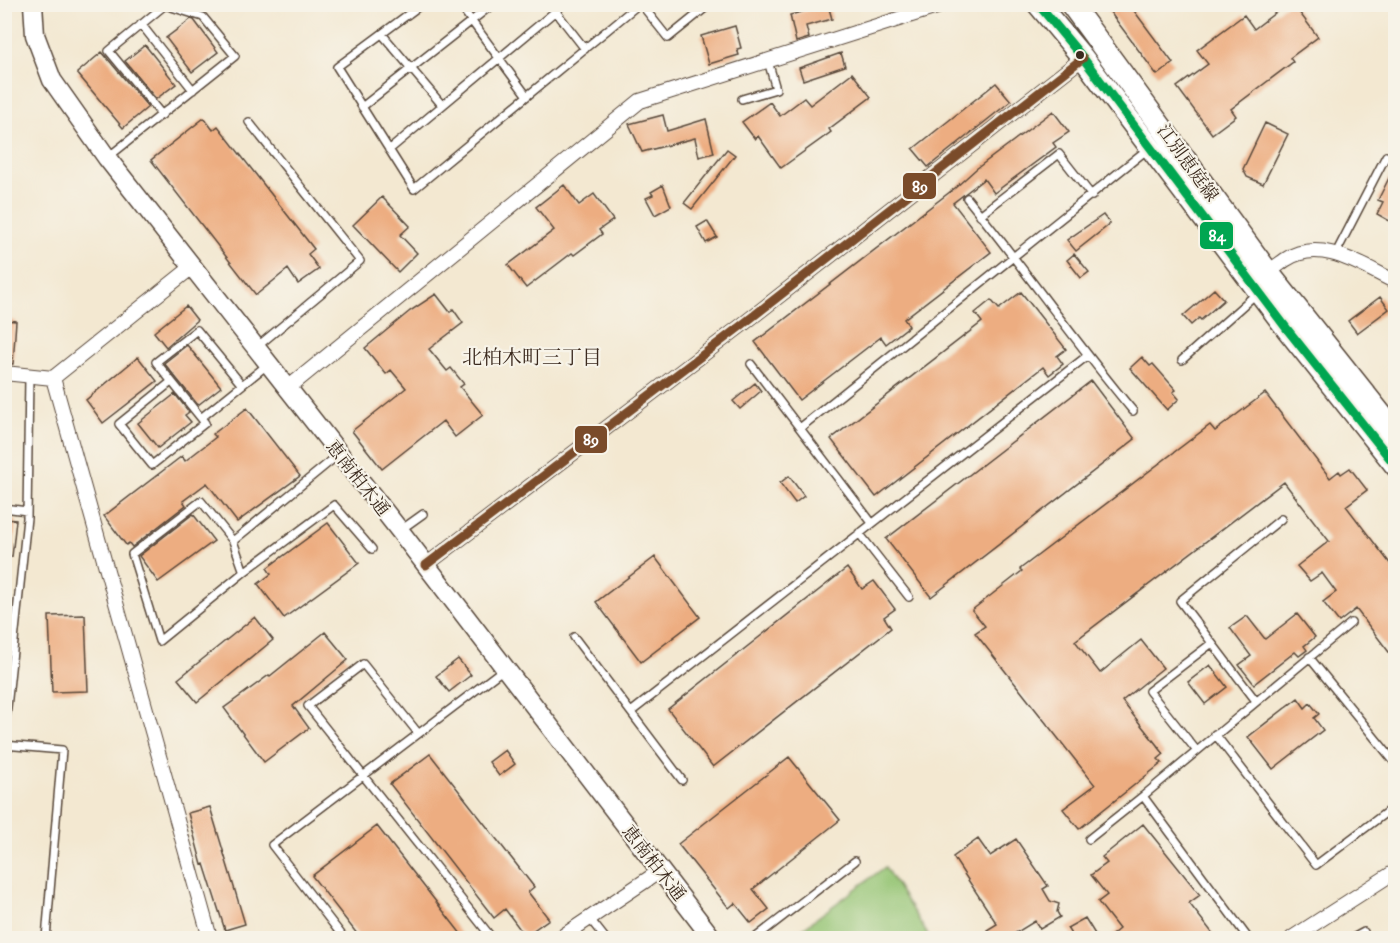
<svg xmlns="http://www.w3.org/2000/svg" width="1400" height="943" font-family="'IM FELL DW Pica','Noto Serif JP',serif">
<rect width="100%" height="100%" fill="#f7f3e8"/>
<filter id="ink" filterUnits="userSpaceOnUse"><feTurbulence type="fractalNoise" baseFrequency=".0167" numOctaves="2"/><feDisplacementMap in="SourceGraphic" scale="12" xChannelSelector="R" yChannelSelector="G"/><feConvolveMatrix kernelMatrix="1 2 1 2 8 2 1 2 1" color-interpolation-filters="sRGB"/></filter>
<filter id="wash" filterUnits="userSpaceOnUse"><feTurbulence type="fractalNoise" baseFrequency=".008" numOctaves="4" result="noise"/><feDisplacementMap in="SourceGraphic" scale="24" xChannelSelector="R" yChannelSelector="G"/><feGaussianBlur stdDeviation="1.35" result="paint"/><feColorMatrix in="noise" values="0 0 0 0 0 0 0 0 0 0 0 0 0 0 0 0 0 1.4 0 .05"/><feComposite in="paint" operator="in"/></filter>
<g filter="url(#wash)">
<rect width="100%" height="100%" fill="#f3e8d1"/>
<path fill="#94c473" stroke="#687748" stroke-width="1.5" d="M885,867L930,938H790Z"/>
<g id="blocks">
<path fill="#edad81" d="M1104,4H1129L1173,63L1157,75Z
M1287,4H1293L1318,37L1290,58L1293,62L1231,109L1236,116L1212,134L1177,87L1208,64L1197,50L1244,15L1254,29Z
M828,5L832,19L806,26L809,38L796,42L790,15Z
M191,19L194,20L218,52L192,72L166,38Z
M735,26L741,48L737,49L739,55L709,64L701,36Z
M145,45L176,84L156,99L125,61Z
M102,52L148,107L123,128L77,73Z
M841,53L845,66L803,80L799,68Z
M852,73L871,97L829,129L831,132L781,168L758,136L755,139L742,122L770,102L780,116L804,98L810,105Z
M996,83L1011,101L928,167L913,149Z
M1053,111L1069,132L1053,143L1056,147L994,193L984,179L953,203L991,252L904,319L909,326L886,344L881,337L799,400L755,342L955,188L976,169Z
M663,115L667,131L706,119L714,153L699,157L695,138L642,152L629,124Z
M204,118L213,130L218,126L314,249L308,254L319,269L298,284L288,269L256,295L151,160Z
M1265,123L1288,134L1263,184L1247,177L1243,169Z
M727,149L735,155L692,209L684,203Z
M1395,166V224L1377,214L1383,202L1378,200Z
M564,185L579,205L594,194L613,220L599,230L602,234L574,255L572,253L526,288L508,265L554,230L536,207Z
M663,185L671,206L655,215L646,198L653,195L651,192Z
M382,197L410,226L400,235L417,253L398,272L353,225Z
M1103,215L1110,224L1076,251L1067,240Z
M707,221L717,237L706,243L697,227Z
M1074,254L1089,272L1081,278L1067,260Z
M1214,289L1224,300L1201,320L1199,318L1191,325L1183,316Z
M1021,292L1066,349L1057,356L1063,364L1049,375L1043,367L876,497L831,439L982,322L975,313L991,300L999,309Z
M436,294L450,312L453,309L463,323L429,349L447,371L451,368L464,384L460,387L483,415L455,437L443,421L382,469L352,431L406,388L391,370L386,374L365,348L410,311Z
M1380,297L1389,309L1357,333L1348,321Z
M186,306L197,320L166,347L154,332Z
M4,320L16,321L13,364H4Z
M187,345L221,387L198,405L164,363Z
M138,357L157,381L103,423L86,400Z
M1142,357L1150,366L1153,364L1176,390L1173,392L1179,399L1167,410L1130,368Z
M1091,381L1135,439L931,597L886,539Z
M755,383L761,391L740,409L733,401Z
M1265,393L1330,478L1339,471L1341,474L1350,468L1367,490L1346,506L1395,570V660L1356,609L1339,622L1323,602L1336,592L1322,573L1310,581L1297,566L1329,541L1284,482L1075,641L1100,673L1141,640L1163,668L1122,701L1164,754L1158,759L1162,763L1079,829L1063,809L1095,785L975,633L985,626L972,610L1022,571L1020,569L1210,425L1215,431Z
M175,394L189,412L185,415L191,422L158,448L138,423Z
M247,408L300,476L237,522L207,483L183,501L186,505L132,547L129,543L126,545L104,516L182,456L185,461L216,437L213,434Z
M789,476L804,496L795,503L780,483Z
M193,514L214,541L158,582L139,556Z
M4,519L16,520L12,557H4Z
M328,523L359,563L284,618L258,584L271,574L267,568Z
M655,557L700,617L641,662L596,602Z
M847,568L862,589L874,581L895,609L884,617L891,628L713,767L668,709Z
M1297,614L1315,637L1304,646L1307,650L1299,656L1295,652L1254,684L1239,665L1251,656L1230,628L1247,616L1265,639Z
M85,615L88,691L52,692L49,616Z
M255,617L273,640L197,702L178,679Z
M325,632L348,660L293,706L309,728L264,762L224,708L269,675L270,676Z
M458,659L471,675L449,692L436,676Z
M1210,665L1227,687L1205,704L1188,682Z
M1298,698L1305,708L1310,703L1319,714L1314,718L1323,730L1273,769L1248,737Z
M505,750L515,764L499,776L489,762Z
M430,754L534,887L528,892L549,919L525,936L505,909L494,918L390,784Z
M789,757L840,820L753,889L769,909L751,923L735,903L729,908L678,844Z
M210,807L245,924L225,930L204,864L202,865L188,813Z
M1143,824L1200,895L1189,903L1217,939H1107L1119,929L1098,902L1107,895L1091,875L1107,863L1102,857Z
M377,826L465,939H361L312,876Z
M978,839L990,856L1016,839L1048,886L1043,889L1050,901L1059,904L1057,912L1060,917L1040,929L1035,921L1006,939H992L987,930L997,924L953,857Z
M1085,918L1098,939H1074L1067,928Z"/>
</g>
</g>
<g filter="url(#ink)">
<use href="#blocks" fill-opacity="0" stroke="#574639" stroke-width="1.5"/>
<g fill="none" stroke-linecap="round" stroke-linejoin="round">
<g stroke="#574639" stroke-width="10">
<path id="lane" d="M422,4L337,67L414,189L639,4
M459,4L527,96
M550,4L585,49
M641,4L668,38L710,4
M141,24L193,90
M382,34L442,105
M742,99L776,89L768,61
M362,107L493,4
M249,122L360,261L258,346
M389,150L564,4
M107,158L235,56L203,17L165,5L109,51L162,115
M967,198C1024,268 1075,342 1133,411
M980,215L1059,154L1092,196
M1336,253L1386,156
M1182,360L1256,294
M751,364L872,523
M171,382L119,424L152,465L205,423L201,418
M242,385L197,330L156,362L201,418L267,365
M800,428L1149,148
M4,508L27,511
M402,529L423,514
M859,533L909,597
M233,541L244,572L159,641L132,554L201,501L233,541L338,455
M244,572L334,505L372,549
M574,637L682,780
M1309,657L1396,764
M1256,701L1180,601L1281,519
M631,712L1087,356
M418,733L363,664L308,706L492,938
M1215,734L1316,865L1396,805
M4,736L27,518L29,376
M4,745L62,750L46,938
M1196,750L1149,691L1212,643
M1089,839L1143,796
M590,919L605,938
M344,938L272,845L505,668
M755,938L855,861
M1248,938L1143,796L1351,623
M1353,938L1364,932"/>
</g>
<g stroke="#574639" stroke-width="16">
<path id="street" d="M192,267L53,378L210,938
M1265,279C1269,270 1277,266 1285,260C1321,236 1362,266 1396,282
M4,373L53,378
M288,388L640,101L946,4
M426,565L742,325L1083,58
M560,938L660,871
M1292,938L1396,871"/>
</g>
<g stroke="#574639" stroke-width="21">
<path id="secondary" d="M33,4L35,35L52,80L107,158L400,531L712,938"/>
</g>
<g stroke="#574639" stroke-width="24">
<path id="primary" d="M1038,4L1083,58L1287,329L1396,466
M1071,4L1268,272L1396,433"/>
</g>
<use href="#lane" stroke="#fff" stroke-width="7"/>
<use href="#street" stroke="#fff" stroke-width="14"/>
<use href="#secondary" stroke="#fff" stroke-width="18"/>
<use href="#primary" stroke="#fff" stroke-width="21"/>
<g stroke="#f7f3e8" stroke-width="14">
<path id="bus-1" d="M1038,4L1083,58L1287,329L1396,466"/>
</g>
<g stroke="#f7f3e8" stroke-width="14">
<path id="bus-2" d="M426,565L742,325L1083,58"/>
</g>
<use href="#bus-1" stroke="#00a651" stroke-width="9"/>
<use href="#bus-2" stroke="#7a4b2a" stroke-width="9"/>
</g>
</g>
<circle fill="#3b2a1e" stroke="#f7f3e8" stroke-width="2" cx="1080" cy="55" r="5"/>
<g text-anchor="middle" stroke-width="4.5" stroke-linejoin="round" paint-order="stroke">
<g font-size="18" fill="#3b2a1e" stroke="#f7f3e8">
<text transform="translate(1188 163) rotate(54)" y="6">江別恵庭線</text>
<text transform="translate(358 478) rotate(52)" y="6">恵南柏木通</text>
<text transform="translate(654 863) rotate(52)" y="6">恵南柏木通</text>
</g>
<g font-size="20" fill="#3b2a1e" stroke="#f7f3e8">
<text x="532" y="364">北柏木町三丁目</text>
</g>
</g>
<g stroke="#f7f3e8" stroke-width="2">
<rect x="902" y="172" width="35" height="28" rx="6" fill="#7a4b2a"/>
<rect x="1199" y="221" width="35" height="29" rx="6" fill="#00a651"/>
<rect x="574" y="425" width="34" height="29" rx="6" fill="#7a4b2a"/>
</g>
<g font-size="16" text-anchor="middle" font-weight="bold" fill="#fff">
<text x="920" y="192">89</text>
<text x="1217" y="241">84</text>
<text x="591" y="445">89</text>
</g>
<rect width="1400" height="943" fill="none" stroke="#f7f3e8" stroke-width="24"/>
</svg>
